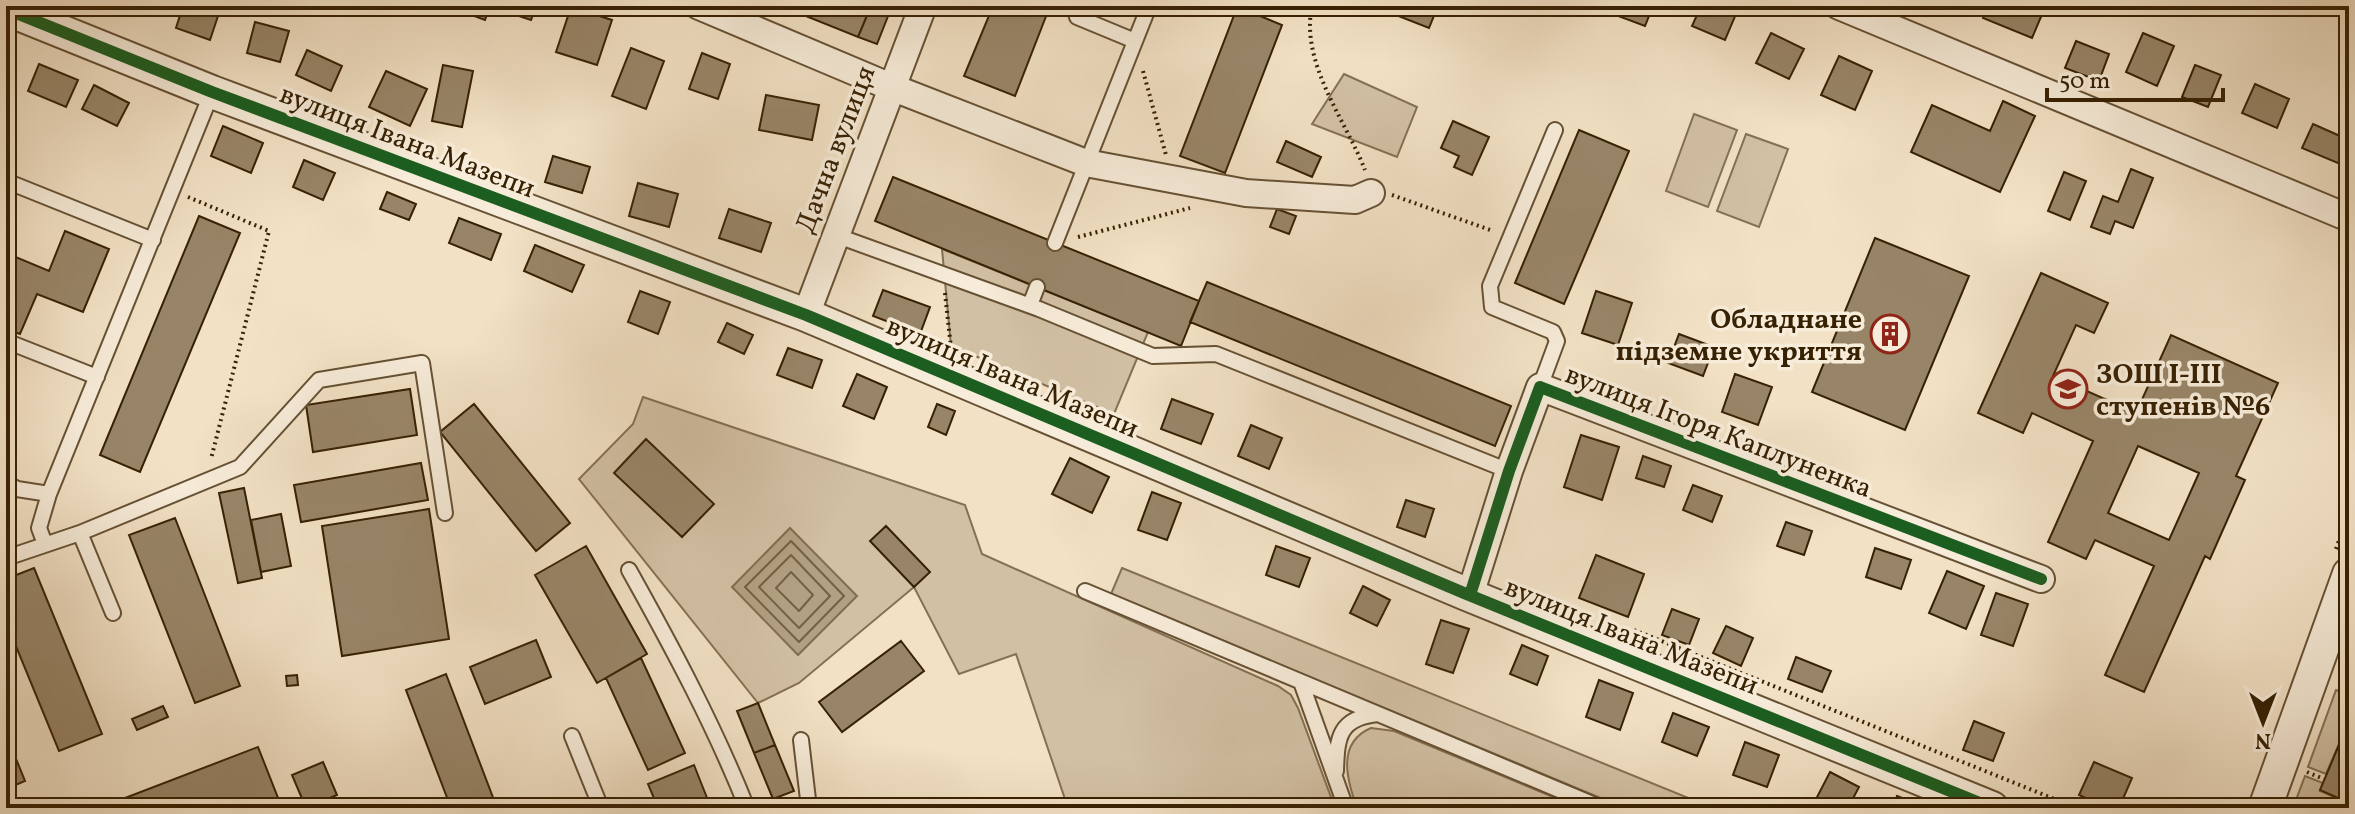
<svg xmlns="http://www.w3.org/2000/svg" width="2355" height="814" font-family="Vollkorn,serif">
<rect width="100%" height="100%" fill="#f2e1c5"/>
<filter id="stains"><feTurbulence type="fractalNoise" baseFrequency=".0025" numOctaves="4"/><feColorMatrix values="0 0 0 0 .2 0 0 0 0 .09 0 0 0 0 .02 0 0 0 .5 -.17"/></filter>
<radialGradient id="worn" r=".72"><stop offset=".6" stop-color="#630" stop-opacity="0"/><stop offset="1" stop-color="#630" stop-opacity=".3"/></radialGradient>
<path fill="#d2c0a4" stroke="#847054" stroke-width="2" d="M1344,74L1417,107L1397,157L1312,124Z
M1694,114L1737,130L1708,207L1666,191Z
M1746,134L1788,149L1759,227L1717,211Z
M942,249L1148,332L1114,414L951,346Z
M643,397L965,505L982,554L1278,686L1291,695L1298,708L1335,808H1068L1016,654L959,674L914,587L799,683L758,703L579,479L633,424Z
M1122,568L1691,799L1688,808H1616L1608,801L1111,594Z
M2336,690L2349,695V721L2326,774L2308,767Z
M1371,728L1394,731L1580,808H1357C1347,780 1336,743 1371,728Z
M2305,776L2323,783L2320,791L2349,803V808H2293Z"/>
<path fill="#b2a083" stroke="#816d50" stroke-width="2" d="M790,528L857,596L798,655L732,587Z"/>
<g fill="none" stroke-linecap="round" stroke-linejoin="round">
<path stroke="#746043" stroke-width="2" d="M791,541L844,596L799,642L745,587Z
M791,555L830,596L799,628L759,587Z
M791,572L813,595L799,611L776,588Z"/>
</g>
<path fill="#988568" stroke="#372103" stroke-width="2" fill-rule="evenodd" d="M183,6H208L220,10L210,40L176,28Z
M447,6H490L485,20Z
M505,6H536L531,20L504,11Z
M781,6H871L858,37Z
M871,6H892L877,44L858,37Z
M993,6H1050L1015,96L964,76Z
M1226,6H1252L1250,12L1282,25L1225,173L1180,156L1236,10Z
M1373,6H1438L1429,28Z
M1612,6H1653L1645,26L1610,13Z
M1701,6H1716L1736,14L1725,40L1692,26Z
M1988,6H2028L2043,12L2032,38L1983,18Z
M571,7L612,20L597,65L556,52Z
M255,22L289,31L280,62L247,53Z
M1771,33L1804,49L1789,79L1756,63Z
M2143,33L2174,46L2157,86L2126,72Z
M2076,41L2109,54L2099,81L2065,68Z
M631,48L664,61L646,109L612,96Z
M307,50L342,66L331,91L296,75Z
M702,53L730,64L718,99L689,89Z
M1839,56L1872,71L1855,110L1821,95Z
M39,64L78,80L66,107L28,91Z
M443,65L473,71L462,127L432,121Z
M2195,65L2221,75L2208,107L2182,97Z
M386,71L427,89L410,126L369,107Z
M2255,84L2289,99L2277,128L2242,113Z
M94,85L129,103L117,126L82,109Z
M766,95L819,105L812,140L759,130Z
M2003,101L2035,116L2000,192L1911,152L1932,105L1990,131Z
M1453,121L1489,137L1472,175L1454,167L1459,156L1441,148Z
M2313,124L2349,140V157L2345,166L2302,148Z
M223,126L263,143L251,173L211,156Z
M1579,130L1629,151L1564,304L1515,283Z
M1286,141L1321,157L1312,177L1277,162Z
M553,156L590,167L582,193L545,182Z
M304,160L335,173L323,200L293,187Z
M2131,169L2153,178L2133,228L2115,221L2110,234L2091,227L2103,196L2118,202Z
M2064,172L2086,181L2070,220L2048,211Z
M893,177L1199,301L1181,346L875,221Z
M638,183L678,194L669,227L629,216Z
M387,192L416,204L409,220L380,209Z
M729,209L771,223L761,252L719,238Z
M1277,209L1296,216L1289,234L1270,227Z
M6,210L15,214L6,235Z
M199,216L240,233L140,472L100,455Z
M459,218L501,234L491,260L449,243Z
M65,231L109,249L83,312L37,294L20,334L6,329V253L49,271Z
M1875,238L1969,276L1905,430L1812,392Z
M535,245L584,265L572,292L524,271Z
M2041,273L2108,303L2094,333L2076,325L2053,376L2136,413L2171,335L2278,383L2236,476L2245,480L2210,559L2205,556L2144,692L2105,675L2154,566L2095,540L2086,559L2048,542L2093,441L2032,413L2023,433L1978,413ZM2138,446L2199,473L2169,540L2108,513Z
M1207,282L1511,406L1495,446L1190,322Z
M883,290L930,307L920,334L873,316Z
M640,291L670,302L658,334L628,322Z
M1596,291L1632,303L1618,345L1582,333Z
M727,323L753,335L744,354L718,342Z
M1679,334L1714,347L1703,376L1668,363Z
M788,348L822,360L812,388L777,375Z
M857,374L887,387L874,419L843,406Z
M1735,374L1772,387L1758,425L1722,412Z
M410,389L417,435L313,452L306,405Z
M1172,399L1213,414L1201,444L1161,429Z
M474,404L570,523L536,551L440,432Z
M937,404L955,411L946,435L928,427Z
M1251,425L1282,438L1269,469L1238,456Z
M1581,435L1619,447L1602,500L1564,487Z
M646,439L714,504L682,537L614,473Z
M1643,456L1671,466L1664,487L1636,478Z
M1070,458L1109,477L1092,513L1052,494Z
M421,463L428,500L301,522L294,485Z
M1693,485L1722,496L1712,522L1683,510Z
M244,488L262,578L238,583L219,493Z
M1152,492L1181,503L1167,540L1138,530Z
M1406,500L1434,509L1425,537L1397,527Z
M429,509L449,639L342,656L322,526Z
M281,514L291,566L261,572L251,520Z
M175,518L240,686L195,703L129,535Z
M1786,522L1812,531L1804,555L1777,546Z
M886,526L930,572L914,587L870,541Z
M586,546L647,654L597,683L535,575Z
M1276,546L1310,558L1299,587L1266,575Z
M1875,548L1911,560L1901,589L1866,577Z
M1596,555L1644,574L1628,617L1579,598Z
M34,568L102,734L59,751L6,622V579Z
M1947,571L1984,586L1966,629L1929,613Z
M1363,586L1390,600L1377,626L1350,613Z
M1996,593L2028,604L2013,646L1981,635Z
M1672,609L1699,619L1689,645L1662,635Z
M1441,620L1469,629L1453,673L1426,664Z
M1726,626L1753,638L1741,666L1713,653Z
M536,640L551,677L485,704L470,667Z
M901,641L924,671L842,732L819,702Z
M1522,645L1548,656L1537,685L1510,674Z
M1796,657L1831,671L1822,692L1788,679Z
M641,658L685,753L648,770L606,678Z
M446,674L497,808H451L406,690Z
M297,675L298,685L287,686L286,676Z
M1599,680L1633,693L1620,730L1586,717Z
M758,703L775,745L754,753L737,711Z
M163,706L168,717L137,730L132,719Z
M1673,713L1709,727L1697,756L1662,742Z
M1974,721L2004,733L1993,761L1963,750Z
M2349,721V803L2320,790Z
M6,734L25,781L6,789Z
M1745,742L1779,755L1767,787L1733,775Z
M775,745L794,791L773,799L754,753Z
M258,747L282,808H258L256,803L243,808H99Z
M323,762L337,795L306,808L292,775Z
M2094,762L2132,778L2119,808H2108L2079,795Z
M694,765L711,808H658L648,784Z
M1830,772L1859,787L1848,808H1829L1815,801Z
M1897,796L1927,808H1893Z"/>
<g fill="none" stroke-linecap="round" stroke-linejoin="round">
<g stroke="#665134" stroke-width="18">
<path id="service" d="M1074,6L1077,17L1135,41
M6,181L153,240
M835,235L1039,309L1153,356L1216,354L1509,471
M1055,243L1149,6
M1030,305L1037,287
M6,341L97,377
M1540,387L1557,341L1553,332L1492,307L1490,286L1555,130
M6,483L17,489L49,494L212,92
M80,533L240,467L319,380L422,363L445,513
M45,544L39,528L49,494
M6,558L80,533L113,613
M629,570C672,647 714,725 747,808
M1085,591L1602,808
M1301,682L1346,808
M572,736L601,808
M801,740L809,808
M1336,771C1337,737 1339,718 1378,714"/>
</g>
<g stroke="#665134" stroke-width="30">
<path id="minor" d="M699,6L891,87L1086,163L1246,193L1355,200L1371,193
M1839,6L2349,218
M806,315L923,6
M1470,595L1509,471L1540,387L2041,579"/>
</g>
<g stroke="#665134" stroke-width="36">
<path id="tertiary" d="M6,9L212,92L806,315L1464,593L1992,808
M2265,808L2349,574"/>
</g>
<path stroke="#372103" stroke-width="4" stroke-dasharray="2 4" stroke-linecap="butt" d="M1312,6C1300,63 1345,119 1365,170
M1143,71L1166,155
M1392,195L1493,231
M188,197L269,231L211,459
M1078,237L1190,208
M945,293L951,348
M2336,549L2349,512
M1634,630L2077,808
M2307,772L2324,779"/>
<use href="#service" stroke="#f7ecd9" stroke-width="14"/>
<use href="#minor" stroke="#f7ecd9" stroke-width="26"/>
<use href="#tertiary" stroke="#f7ecd9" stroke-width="32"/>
<g stroke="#f7ecd9" stroke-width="17">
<path id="cycleway" d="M6,9L212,92L806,315L1464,593L1992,808
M1470,595L1509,471L1540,387L2041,579"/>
</g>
<use href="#cycleway" stroke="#1b5e20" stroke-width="12"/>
</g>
<defs>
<g id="building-ring" transform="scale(2)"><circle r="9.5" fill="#f7ecd9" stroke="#8f2418" stroke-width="1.5"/><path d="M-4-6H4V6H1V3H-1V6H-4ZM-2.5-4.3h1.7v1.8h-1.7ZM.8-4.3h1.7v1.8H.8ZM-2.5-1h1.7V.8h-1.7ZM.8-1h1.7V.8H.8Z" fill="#8f2418"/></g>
<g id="school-ring" transform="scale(2)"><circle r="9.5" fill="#f7ecd9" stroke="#8f2418" stroke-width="1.5"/><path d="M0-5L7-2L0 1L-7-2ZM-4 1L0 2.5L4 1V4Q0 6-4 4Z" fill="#8f2418"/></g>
</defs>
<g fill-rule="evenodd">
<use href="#building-ring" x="1890" y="334"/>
<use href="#school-ring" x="2068" y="389"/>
</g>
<g text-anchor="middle" stroke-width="7" stroke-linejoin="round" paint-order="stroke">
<g font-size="28" fill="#372103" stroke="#f7ecd9">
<text transform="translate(408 140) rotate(21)" y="10">вулиця Івана Мазепи</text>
<text transform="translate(834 149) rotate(-69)" y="10">Дачна вулиця</text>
<text transform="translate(1013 376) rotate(23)" y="10">вулиця Івана Мазепи</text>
<text transform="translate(1719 430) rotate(21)" y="10">вулиця Ігоря Каплуненка</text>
<text transform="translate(1632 635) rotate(22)" y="10">вулиця Івана Мазепи</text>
</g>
<g font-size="28" font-weight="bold" fill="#372103" stroke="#f7ecd9" text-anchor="end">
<text x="1862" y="328">Обладнане<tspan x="1862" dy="32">підземне укриття</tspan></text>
<text x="2096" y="383" text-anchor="start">ЗОШ І-ІІІ<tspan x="2096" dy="32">ступенів №6</tspan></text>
</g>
</g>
<rect width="2355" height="814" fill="none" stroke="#f2e1c5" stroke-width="32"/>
<rect x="8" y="8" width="2339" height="798" fill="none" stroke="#372103" stroke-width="4"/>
<rect x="16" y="16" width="2323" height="782" fill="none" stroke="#372103" stroke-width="2"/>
<g transform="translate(2263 722) rotate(180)" stroke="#f7ecd9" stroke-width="6" paint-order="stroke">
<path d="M0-6L14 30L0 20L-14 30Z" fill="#372103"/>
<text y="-12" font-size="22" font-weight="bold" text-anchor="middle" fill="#372103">N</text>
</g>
<path d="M2047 88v12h176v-12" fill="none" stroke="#372103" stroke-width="4"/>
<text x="2059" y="88" font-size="24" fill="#372103" stroke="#f7ecd9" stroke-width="6" paint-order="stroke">50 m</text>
<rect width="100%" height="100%" filter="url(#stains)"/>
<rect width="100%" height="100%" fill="url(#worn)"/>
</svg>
